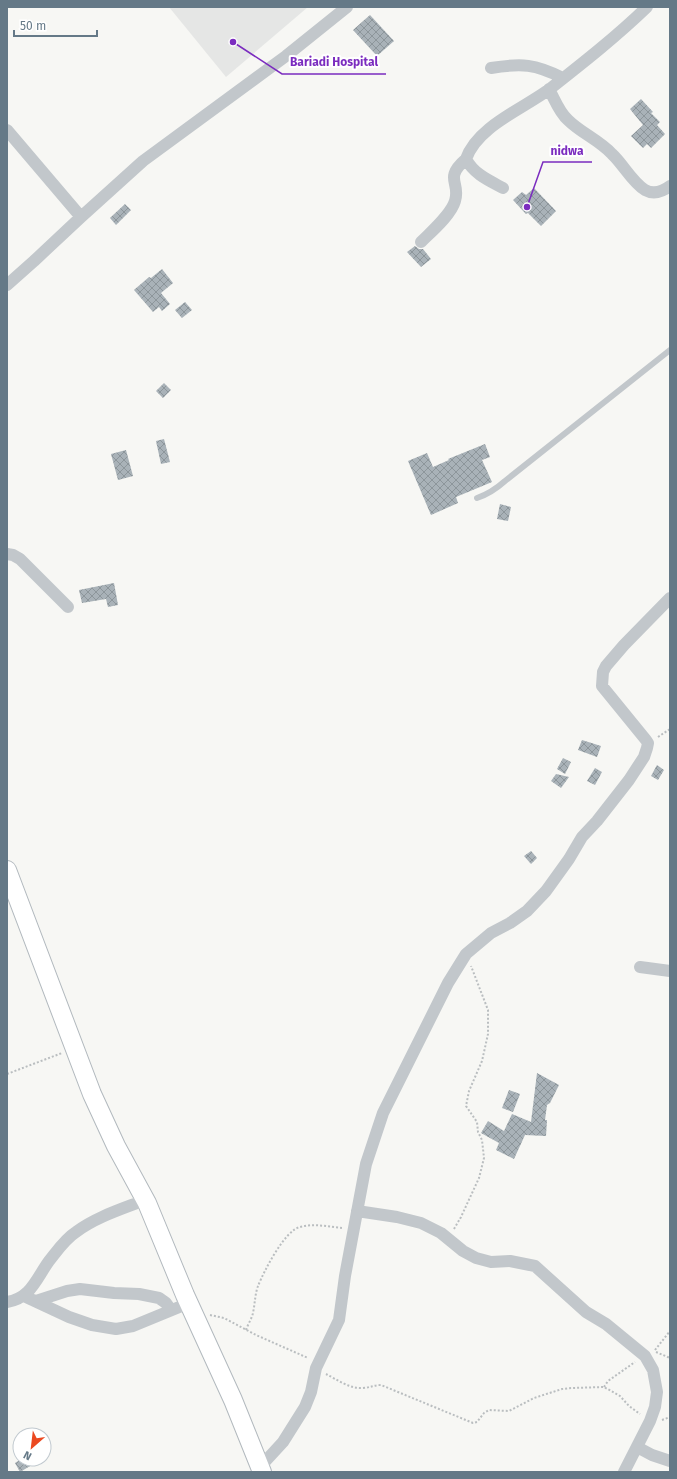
<svg xmlns="http://www.w3.org/2000/svg" width="677" height="1479" font-family="'Fira Sans',sans-serif">
<defs>
<pattern id="building-cross-hatch" width="8" height="8" patternUnits="userSpaceOnUse"><rect width="8" height="8" fill="#a9b2b8"/><path d="M0 0l8 8M0 8l8-8" fill="none" stroke="#8d969b"/></pattern>
</defs>
<rect width="100%" height="100%" fill="#f7f7f4"/>
<path fill="#e5e6e5" d="M169,7H308L226,77Z"/>
<path fill="url(#building-cross-hatch)" d="M370,15L394,41L377,56L353,30Z
M641,99L653,112L651,113L660,122L657,125L665,134L651,148L647,144L643,148L631,136L643,125L630,109Z
M534,188L556,211L541,226L528,213L526,214L513,200L522,192L526,195Z
M125,204L131,210L116,225L110,218Z
M415,246L419,249H423L431,259L421,267L407,252Z
M162,269L173,283L161,293L170,304L162,311L159,307L153,312L134,290L149,277L151,278Z
M185,302L192,310L182,318L175,310Z
M164,383L171,390L163,398L156,391Z
M164,439L170,462L161,464L156,441Z
M485,444L490,457L482,460L492,482L456,497L458,503L431,515L408,461L427,453L433,467L449,460L448,459Z
M126,450L133,476L118,480L111,454Z
M500,504L511,507L508,521L497,519Z
M114,583L118,605L108,607L106,599L82,603L79,590Z
M582,740L601,746L597,757L578,750Z
M563,758L571,762L565,774L557,769Z
M657,765L664,770L658,780L651,776Z
M595,768L602,772L595,785L587,781Z
M556,774L569,777L561,788L551,781Z
M531,851L537,858L531,864L524,856Z
M537,1073L559,1085L550,1103L547,1105L545,1120H547L546,1136L525,1135L514,1159L496,1150L499,1143L481,1133L488,1121L504,1131L512,1114L531,1122Z
M509,1090L520,1094L513,1112L502,1108Z
M21,1459H42L20,1472L15,1463Z"/>
<g fill="none" stroke-linecap="round" stroke-linejoin="round">
<g stroke="#b2b9be" stroke-width="20">
<path id="secondary" d="M7,870L92,1094L116,1146L147,1203L185,1295L233,1400L262,1472"/>
</g>
<path stroke="#babec0" stroke-width="2" stroke-dasharray="2 2" stroke-linecap="butt" d="M658,737L670,729
M7,1074L62,1053
M454,1229L461,1217L479,1178L484,1158L482,1140L478,1132L477,1122L466,1106L469,1091L482,1061L488,1034V1010L471,966
M210,1315L224,1318L256,1335L308,1358
M246,1330C248,1324 252,1318 253,1313C255,1303 255,1294 258,1286C264,1271 285,1230 300,1227C314,1223 330,1227 343,1228
M655,1350L670,1331
M656,1352L670,1358
M326,1374C336,1379 350,1389 362,1388C369,1388 374,1385 381,1385L473,1423L477,1422L484,1413L489,1410L509,1411L534,1398L562,1389L571,1388L604,1387L620,1396L629,1406L640,1414
M604,1387L608,1381L635,1362
M662,1420L670,1417"/>
<path stroke="#c2c7cb" stroke-width="6" d="M477,498C489,494 496,489 505,481L670,350"/>
<path stroke="#c2c7cb" stroke-width="12" d="M491,68C522,63 535,64 563,78
M549,89C555,100 559,112 568,120C581,133 599,140 612,154C623,164 632,182 645,190C654,195 662,192 670,186
M7,130L81,217
M503,188C488,180 474,174 466,159C477,126 525,108 551,88C584,62 617,36 647,7
M421,242C431,232 451,215 455,201C461,182 443,179 466,159
M7,285L34,261L81,217L143,161L286,56L347,7
M7,554L13,555L20,559L68,607
M640,967L670,971
M357,1211L397,1217L421,1223L441,1233L463,1251L476,1258L491,1262L510,1261L535,1266L586,1312L606,1324L645,1356L653,1370L657,1392L655,1407L650,1421L624,1472
M24,1296L69,1317L92,1325L116,1329L133,1326L189,1303
M36,1301L67,1291L80,1289L114,1293L139,1294L159,1298L166,1303L171,1310
M7,1302C31,1298 36,1279 49,1261C57,1251 65,1239 76,1232C96,1217 122,1209 145,1200
M637,1447L652,1455L670,1461
M260,1467L283,1442L305,1407L311,1392L316,1368L339,1320L345,1276L366,1164L383,1113L448,983L466,954L491,933L510,923L527,911L546,891L569,859L582,837L597,821L629,780L644,757L647,748L648,743L646,740L602,686L603,672L606,666L624,645L670,598"/>
<use href="#secondary" stroke="#fff" stroke-width="18"/>
</g>
<path fill="none" stroke="#7b2cbf" stroke-width="1.5" d="M233 42L282 74H386M527 207L543 162H592"/>
<g fill="#7b2cbf" stroke="#fff" stroke-width="1.5">
<circle cx="233" cy="42" r="4"/>
<circle cx="527" cy="207" r="4"/>
</g>
<g font-size="12" text-anchor="middle" font-weight="bold" fill="#7b2cbf" stroke="#fff" stroke-width="4" stroke-linejoin="round" paint-order="stroke">
<text x="334" y="66">Bariadi Hospital</text>
<text x="567" y="155">nidwa</text>
</g>
<rect width="677" height="1479" fill="none" stroke="#657987" stroke-width="16"/>
<g transform="translate(32 1447) rotate(208)"><circle r="19" fill="#ffffff" stroke="#c1c9cf"/>
<path d="M0-3L7 15L0 10L-7 15Z" fill="#eb4920"/>
<text y="-6" font-size="11" font-weight="bold" text-anchor="middle" fill="#657987">N</text>
</g>
<path d="M14 30v6h83v-6" fill="none" stroke="#657987" stroke-width="2"/>
<text x="20" y="30" font-size="12" fill="#657987" stroke="#ffffff" stroke-width="3" paint-order="stroke">50 m</text>
</svg>
